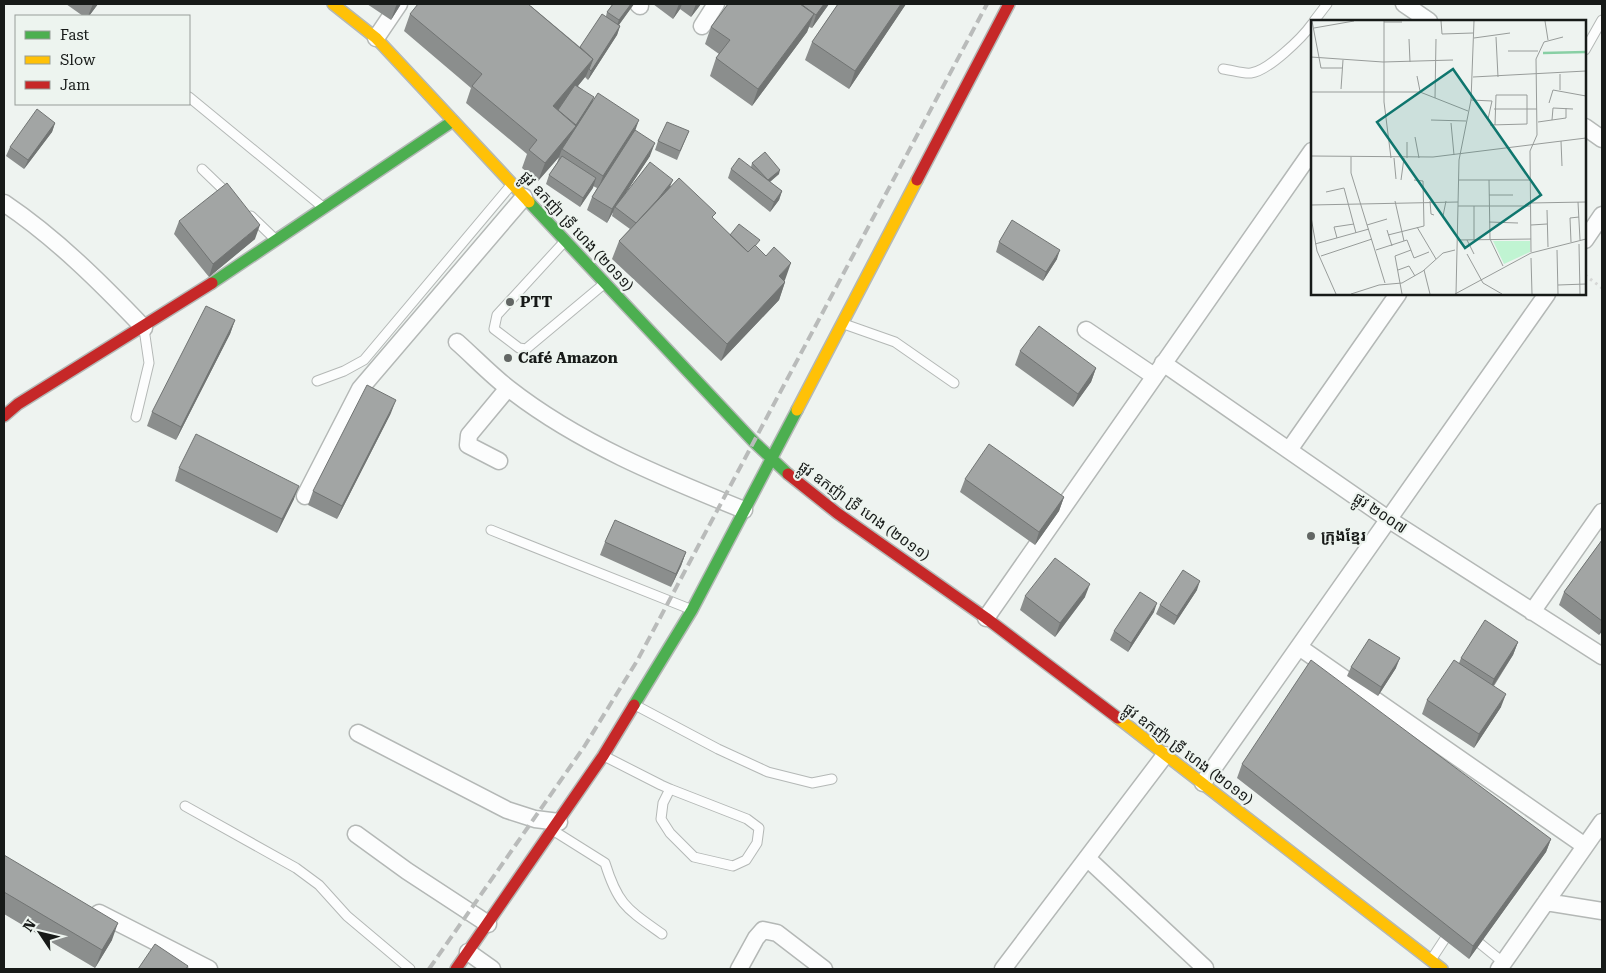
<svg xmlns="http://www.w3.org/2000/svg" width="1606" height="973" font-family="'Roboto Serif','Noto Sans Khmer',serif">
<rect width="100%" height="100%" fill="#eef3f0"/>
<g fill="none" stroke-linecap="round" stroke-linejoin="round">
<g stroke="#b4b8b6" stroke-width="11">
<path id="lane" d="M1314,21L1327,4
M1585,50L1602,20
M1223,69C1232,70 1243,74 1251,73C1268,71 1302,38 1312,24
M189,97L324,208
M202,169L229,195
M251,216L276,240
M565,241L497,315L494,329L519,348L526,349L605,283
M844,324L895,342L954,383
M317,381L344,371L364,360L512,184
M136,417L149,363L144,329
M491,530L690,609
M635,705L718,749L768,772L812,783L832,779
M604,756L661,785L670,789L747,819L759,828L757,843L746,860L733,866L694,857L670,833L661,819L663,803L670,789
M185,806L296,868L319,885L347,916L410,969
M554,831L605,863C618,905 627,909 662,934
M1472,937L1504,963
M1431,960L1450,931"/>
</g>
<g stroke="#b4b8b6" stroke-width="19">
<path id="street" d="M638,4L640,6
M1404,4L1429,21
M702,26L716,4
M376,38L399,4
M1585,127L1602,139
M4,203C56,238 101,283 144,328
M1585,240L1602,215
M1086,330L1154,376
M457,342C474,357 490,374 508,388C578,443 662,477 744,510
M1163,363L1388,519L1602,656
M1289,450L1398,294
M499,461L468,445L469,435L508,388
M305,496L360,389L524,197
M1532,612L1602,512
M986,618L1312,151
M1299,647L1585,846
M358,733L507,810L535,819L559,822
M1203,783L1547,294
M356,834L407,871L488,924
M1087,858L1205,968
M1546,902L1602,911
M99,913L209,969
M468,952L492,969
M739,969L756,938L763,930L777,933L824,969
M1003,969L1165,755
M1499,969L1602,822"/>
</g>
<g stroke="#b4b8b6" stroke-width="14">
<path id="fast" d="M529,202L754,442L788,474
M212,283L453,121
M634,705L692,610L797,410"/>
</g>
<g stroke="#b4b8b6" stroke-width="14">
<path id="slow" d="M333,4L376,38L529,202
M797,410L917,180
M1118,718L1442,969"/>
</g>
<g stroke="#b4b8b6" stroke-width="14">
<path id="jam" d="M917,180L1009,4
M4,416L18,404L212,283
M788,474L837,513L986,618L1118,718
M456,969L603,756L634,705"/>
</g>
<path stroke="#d6d7d6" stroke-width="3" stroke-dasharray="2.5 4" stroke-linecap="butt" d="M1585,275L1602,288"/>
<use href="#lane" stroke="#fcfdfd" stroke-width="9"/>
<use href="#street" stroke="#fcfdfd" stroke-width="16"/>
<use href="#fast" stroke="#4caf50" stroke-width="11"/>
<use href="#slow" stroke="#ffc107" stroke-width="11"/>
<use href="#jam" stroke="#c62828" stroke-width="11"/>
<path stroke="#b9bbba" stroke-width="4" stroke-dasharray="10 5" stroke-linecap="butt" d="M429,969L584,747L637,661L987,4"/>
</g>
<path fill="#8b8e8d" d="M66,4H98L89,16H83Z
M367,4H401L391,20Z
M613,4H634L619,25L620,26L617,35L588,80L585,77L578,86L592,102L635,130L650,156L625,194L671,186L714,219L730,235L757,248L785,280L784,281L785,282L779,300L721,361L612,259L619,241L630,229L612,216L613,212L607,223L587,210L592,197L597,188L593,186L580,207L546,184L549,175L557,163L559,157L538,181L522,168L527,154L466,103L471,88L404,31L410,14L531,6L580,47L606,16L607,12Z
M653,4H701L691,17L680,9L673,19Z
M728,4H829L812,28L809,27L807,32L752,106L710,76L716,58L719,54L705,44L711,27Z
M838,4H906L849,89L805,60L812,42Z
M55,123L52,132L24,169L6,156L10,147Z
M689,131L677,160L655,150L658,141Z
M752,163L779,174L770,182L782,191L779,200L770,212L728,178L731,169L751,167Z
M179,221L255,239L209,277L174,234Z
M999,242L1057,259L1043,281L996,252Z
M235,320L230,334L176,440L147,426L152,412Z
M1020,351L1096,368L1091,382L1073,407L1015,365Z
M391,413L337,519L308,505L313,491Z
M179,468L294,499L277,533L175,481Z
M965,479L1064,497L1059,511L1035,545L960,492Z
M1602,540V631L1599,635L1559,605L1564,592Z
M605,542L686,552L681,566L671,587L600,555Z
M1197,590L1174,625L1156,614L1160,605Z
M1025,596L1085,597L1055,637L1020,610Z
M1154,612L1128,652L1110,640L1114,631Z
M1518,642L1513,655L1494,686L1501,707L1474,748L1422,714L1427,700L1459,663L1461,658Z
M1351,667L1396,668L1378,696L1347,676Z
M1242,764L1551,839L1546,852L1469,959L1237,778Z
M4,855L112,940L95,968L4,914Z"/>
<path fill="#717473" d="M93,4H98L89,16H88Z
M397,4H401L391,20L396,6Z
M631,4H634L615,30L619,20Z
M679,4H682L680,9L673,19Z
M696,4H701L691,17Z
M824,4H829L812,28L816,15Z
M901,4H906L849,89L855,71Z
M814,14L807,32L752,106L758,89Z
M620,26L617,35L588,80L591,71Z
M593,59L586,76L547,123L553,106Z
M594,97L591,106L562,149L559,157L538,181L545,163Z
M639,120L634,134L598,189L603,176Z
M55,123L52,132L24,169L28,160Z
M655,143L650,156L616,208L615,207L613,212L607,223L612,209Z
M780,170L779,174L766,185L767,180Z
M596,178L593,188L580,207L583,198Z
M673,180L669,189L639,225Z
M782,191L779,200L770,212L774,202Z
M260,225L255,239L209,277L213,264Z
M1060,250L1057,259L1043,281L1046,272Z
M791,263L785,280L772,294L779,276Z
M785,282L779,300L721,361L727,344Z
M235,320L230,334L176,440L181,427Z
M1096,368L1091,382L1073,407L1078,394Z
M396,400L391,413L337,519L342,506Z
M299,486L294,499L277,533L282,519Z
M1064,497L1059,511L1035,545L1039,532Z
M686,552L681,566L671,587L676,574Z
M1200,581L1197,590L1174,625L1177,616Z
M1090,584L1085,597L1055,637L1060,623Z
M1157,603L1154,612L1128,652L1131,643Z
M1602,626V631L1599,635Z
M1518,642L1513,655L1489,692L1494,679Z
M1400,658L1396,668L1378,696L1381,687Z
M1506,694L1501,707L1474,748L1479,734Z
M1551,839L1546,852L1469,959L1473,946Z
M118,923L112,940L95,968L102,950Z"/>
<path fill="#a2a5a4" stroke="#717473" d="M418,4H528L593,59L553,106L576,126L545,163L529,150L537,140L472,86L482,74L410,14Z
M613,4H631L619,20L607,12Z
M728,4H800L814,14L758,89L716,58L730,40L711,27Z
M801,4H824L816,15Z
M838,4H901L855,71L812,42Z
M602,14L620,26L591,71L589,69L593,59L580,47Z
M575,85L594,97L576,125L558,110Z
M598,93L639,120L603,176L562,149Z
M37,109L55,123L28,160L10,147Z
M667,122L689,131L680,151L658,141Z
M635,130L655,143L612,209L592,197Z
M765,152L780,170L768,180L752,163Z
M562,156L596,178L583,198L549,175Z
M739,158L782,191L774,202L731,169Z
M650,162L673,180L658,199L636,223L615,207Z
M679,178L716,213L712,217L748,252L755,245L766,256L774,247L791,263L779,276L785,282L727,344L619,241Z
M227,183L260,225L213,264L179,221Z
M1012,220L1060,250L1046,272L999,242Z
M739,224L760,240L755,246V245L748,252L730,235Z
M206,306L235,320L181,427L152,412Z
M1039,326L1096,368L1078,394L1020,351Z
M367,385L396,400L342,506L313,491Z
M196,434L299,486L282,519L179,468Z
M989,444L1064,497L1039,532L965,479Z
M615,520L686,552L676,574L605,542Z
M1602,540V621L1564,592Z
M1055,558L1090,584L1060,623L1025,596Z
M1183,570L1200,581L1177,616L1160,605Z
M1140,592L1157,603L1131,643L1114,631Z
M1485,620L1518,642L1494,679L1461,658Z
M1369,639L1400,658L1381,687L1351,667Z
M1311,660L1551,839L1473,946L1242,764Z
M1454,660L1506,694L1479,734L1427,700Z
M4,855L118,923L102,950L4,892Z
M155,944L188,966L186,969H138Z"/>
<g fill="#626664" stroke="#edf4ef" stroke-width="2">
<circle cx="510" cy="302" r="5"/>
<circle cx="508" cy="358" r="5"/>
<circle cx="1311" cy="536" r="5"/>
</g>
<g text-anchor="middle" stroke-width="4.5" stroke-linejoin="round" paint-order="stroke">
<g font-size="15" fill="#171a18" stroke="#edf4ef">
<text transform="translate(577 231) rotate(47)" y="5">ផ្លូវ ឧកញ៉ា ទ្រី ហេង (២០១១)</text>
<text transform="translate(864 511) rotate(36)" y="5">ផ្លូវ ឧកញ៉ា ទ្រី ហេង (២០១១)</text>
<text transform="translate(1380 513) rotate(34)" y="5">ផ្លូវ ២០០៧</text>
<text transform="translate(1188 754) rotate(37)" y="5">ផ្លូវ ឧកញ៉ា ទ្រី ហេង (២០១១)</text>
</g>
<g font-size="15" font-weight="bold" fill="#171a18" stroke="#edf4ef" text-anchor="start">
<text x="520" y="307">PTT</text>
<text x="518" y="363">Café Amazon</text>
<text x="1321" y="541">ក្រុងខ្មែរ</text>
</g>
</g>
<g transform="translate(1311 20)">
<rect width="275" height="275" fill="#eef3f0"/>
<path d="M182,221H219V232L193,244Z" fill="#c0f4d2"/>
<path fill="none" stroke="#88cfa4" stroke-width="2.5" d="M232,33L275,32"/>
<path fill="none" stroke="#989c9a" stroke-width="1" d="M1,1L10,48H31M73,1V82L80,138M130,1L131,14L162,13M234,1L237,20M73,2H91M3,8L43,1M185,17L187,57M163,18L199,13M98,19L99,42M197,31H227M0,37L72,42L142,40M249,54V70M106,56L109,71M162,57L275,51M30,69L32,40M0,72H109L157,91M124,78L125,19M160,80L181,81L177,99M238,83L242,70L275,76M183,89H226M120,100L155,101M241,100L242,88L262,89M227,102L255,98V88M140,103L143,135M179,105L216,104V75H185L184,105M104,117L108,138M250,121L251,146M96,122V138M0,136L122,137L275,118M40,137V153L74,263M83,138L85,159M90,160L93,138M148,160H219M178,160L179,219L192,246M15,172L33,168L45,213M178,175H202M84,181L93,221M119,181L120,194L123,195M267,182L269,220M219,183L275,182M0,185L147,182M147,186H219M163,186V220M236,190L237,227M132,196L135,181M0,197L6,231L25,274M178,202L207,203M56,205L76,199M220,205L236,204M106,207L125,239M76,210L81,226M77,215L113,206L112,161L103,160M26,218L23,207L43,204M147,220L220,219M156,220L163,234M260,222L259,198L268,197M4,224L58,209M268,224L269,274M65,230L96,220L103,238L118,232M246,230L247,274M220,232L219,131L226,115L225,39L233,22L252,17M156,234L172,263L191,274M10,236L61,219M220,238L221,274M0,246V263M87,250L98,246L104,256M113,250L119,274M247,265L275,264M40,274L68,265L91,263L112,251L132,233L144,230M91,274L84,236L100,230M144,274L220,233L275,219M145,274L148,140L160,80L163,1"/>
<path fill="#0f766e" fill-opacity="0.15" stroke="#0f766e" stroke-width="2.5" d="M142,49L230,175L154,228L66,102Z"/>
<rect width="275" height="275" fill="none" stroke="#171a18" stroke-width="2.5"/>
</g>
<rect width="1606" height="973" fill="none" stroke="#171a18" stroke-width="10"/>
<rect x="15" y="15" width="175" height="90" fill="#edf4ef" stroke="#979d99"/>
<rect x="25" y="31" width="25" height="8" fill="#4caf50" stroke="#979d99"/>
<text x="60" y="40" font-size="15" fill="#171a18">Fast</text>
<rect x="25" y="56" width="25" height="8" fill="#ffc107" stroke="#979d99"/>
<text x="60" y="65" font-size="15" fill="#171a18">Slow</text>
<rect x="25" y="81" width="25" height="8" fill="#c62828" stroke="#979d99"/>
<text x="60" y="90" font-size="15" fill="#171a18">Jam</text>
<g transform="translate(40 933) rotate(305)" stroke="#edf4ef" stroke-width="4" paint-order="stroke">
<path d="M0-4L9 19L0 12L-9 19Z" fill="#171a18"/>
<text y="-8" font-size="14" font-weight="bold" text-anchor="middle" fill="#171a18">N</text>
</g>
</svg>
